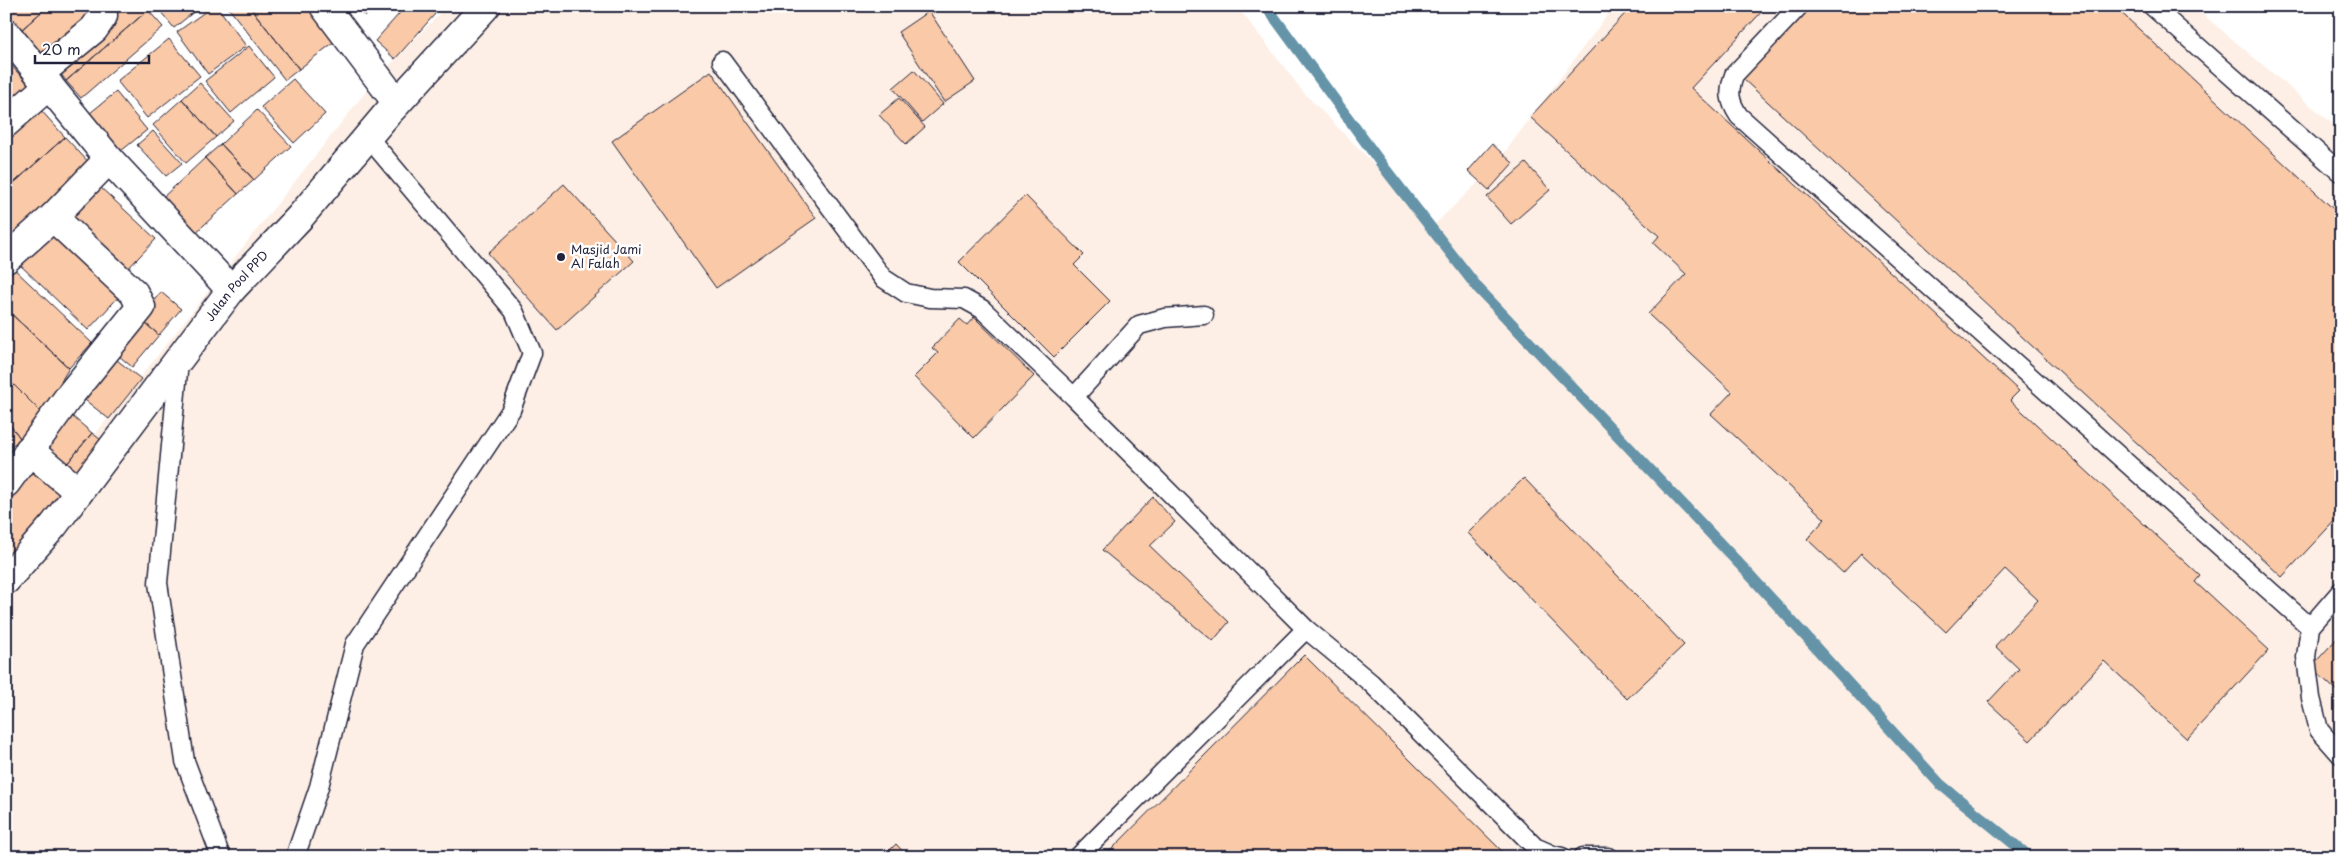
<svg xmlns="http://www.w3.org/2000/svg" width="2347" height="863" font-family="'Playpen Sans',sans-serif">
<rect width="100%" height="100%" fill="#fff"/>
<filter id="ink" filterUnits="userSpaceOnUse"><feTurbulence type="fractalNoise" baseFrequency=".02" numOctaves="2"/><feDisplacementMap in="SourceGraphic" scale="10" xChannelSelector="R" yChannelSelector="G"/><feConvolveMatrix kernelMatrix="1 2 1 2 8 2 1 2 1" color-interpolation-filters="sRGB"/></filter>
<g filter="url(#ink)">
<path fill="#fdefe5" d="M447,6H1237L1304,93L1434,225L1493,168L1614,6H2193L2341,131V857H7L6,547L375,80Z"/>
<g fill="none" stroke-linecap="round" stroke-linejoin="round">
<path stroke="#6593a8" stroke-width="11" d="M1266,6L1386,170L1477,287L1747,572L1940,784L2030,857"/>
</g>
<path fill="#f9c9a8" stroke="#22223b" d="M6,6H48L20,31L6,16Z
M48,6H80L88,15L41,56L20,31Z
M126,6H145L148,10L66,81L56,67Z
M156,6H201L174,28Z
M213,6H217L246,46L208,74L177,32Z
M227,6H249L299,69L285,80Z
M249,6H313L338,39L299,69Z
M357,6H377L365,16Z
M406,6H427L435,14L395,59L375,41Z
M1632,6H1767L1691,88L2019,391L2010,400L2200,576L2195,582L2269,650L2187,739L2104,661L2030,741L1988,702L2019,669L1995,646L2038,600L2005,569L1946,632L1861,553L1843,573L1807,539L1825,519L1711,414L1732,392L1648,314L1686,274L1653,243L1659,236L1530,117Z
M1808,6H2114L2341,216V514L2282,577L1742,78Z
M148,10L163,27L81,98L66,81Z
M929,11L975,81L944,102L898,32Z
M169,39L200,76L147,118L117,81Z
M249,46L274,77L231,113L205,81Z
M6,60L34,90L6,114Z
M914,70L943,104L922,122L893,88Z
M711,71L816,218L716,288L612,141Z
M293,79L325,114L294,143L261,107Z
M200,83L234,121L216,137L182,99Z
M116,92L147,130L121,151L90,113Z
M899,98L925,127L906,144L879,115Z
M182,99L216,137L186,163L153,125Z
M39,108L65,137L6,190V138Z
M257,110L291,146L254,180L221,144Z
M153,131L182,163L166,176L137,145Z
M65,137L94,168L6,248V190Z
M221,144L254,180L238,194L205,158Z
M1492,144L1513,163L1489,190L1468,171Z
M205,158L238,194L193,235L161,199Z
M1526,163L1550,190L1511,224L1487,197Z
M564,184L634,261L557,330L488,253Z
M99,186L156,239L121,276L64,223Z
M1025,195L1084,255L1074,265L1110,301L1054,357L959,262Z
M55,225L124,291L88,330L18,263Z
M10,265L92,343L69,368L6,309V269Z
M161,292L181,309L159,335L139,318Z
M6,309L69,368L42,413L6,377Z
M974,317L1034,376L974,438L914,377L938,353L932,348L960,319L967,325Z
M139,318L159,335L132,367L112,350Z
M108,353L141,379L109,419L76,393Z
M6,377L42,413L21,439L6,420Z
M66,411L92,433L62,470L36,448Z
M6,420L21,439L6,450Z
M92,433L109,446L79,484L62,470Z
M31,462L69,490L6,576V496Z
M1524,478L1684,645L1627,699L1468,533Z
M1153,497L1175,522L1150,546L1229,622L1213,641L1102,550Z
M2341,634V695L2311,667Z
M1304,655L1508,857H1104Z
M896,844L908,857H883Z"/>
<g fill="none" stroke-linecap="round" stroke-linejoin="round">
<g stroke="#22223b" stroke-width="21">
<path id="lane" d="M1799,6L1734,75C1728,92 1729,101 1739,116L2310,627L2306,657L2311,698L2319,730L2341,755
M2152,6L2341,173
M722,61L883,278L906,293L930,298L964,299L982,309L1074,397
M1204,315L1165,318L1139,325L1074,397L1306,629
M179,361L158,583L185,761L221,857
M2310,627L2341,591
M295,857L319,787L355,644L511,410L532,353L514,311L368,137
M1078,857L1306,629L1371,683L1535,847L1553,855L1562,857
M1583,857H1609"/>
</g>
<g stroke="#22223b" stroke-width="31">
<g id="street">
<path d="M324,6L397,103"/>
<path d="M6,33L109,159L231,290"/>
<path d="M39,74L94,29L103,16L102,6"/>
<path d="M6,123L49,85"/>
<path d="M6,259L53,217L109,159"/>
<path d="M29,450L79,492"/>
<path d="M6,483L70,395L141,307L134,293L53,217"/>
<path id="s1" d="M6,580L54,525L231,290L300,217L387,114L486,6"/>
</g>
</g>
<use href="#lane" stroke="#fff" stroke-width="18"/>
<use href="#street" stroke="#fff" stroke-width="28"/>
</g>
</g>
<circle fill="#22223b" stroke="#fff" stroke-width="2" cx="561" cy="257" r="5"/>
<g text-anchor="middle" stroke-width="5" stroke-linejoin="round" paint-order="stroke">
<g font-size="12" fill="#22223b" stroke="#fff" text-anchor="start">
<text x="571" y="254">Masjid Jami<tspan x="571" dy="14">Al Falah</tspan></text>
</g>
<g font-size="12" fill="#22223b" stroke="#fff">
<text dy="4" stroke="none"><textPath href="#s1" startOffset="374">Jalan Pool PPD</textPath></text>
</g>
</g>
<rect width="2347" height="863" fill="none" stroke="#fff" stroke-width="25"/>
<rect x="12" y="12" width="2322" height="838" fill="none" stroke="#22223b" stroke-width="2" filter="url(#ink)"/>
<path d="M35 55v8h114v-8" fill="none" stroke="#22223b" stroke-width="2.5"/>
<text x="42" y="55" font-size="15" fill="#22223b" stroke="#ffffff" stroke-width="4" paint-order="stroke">20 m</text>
</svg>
